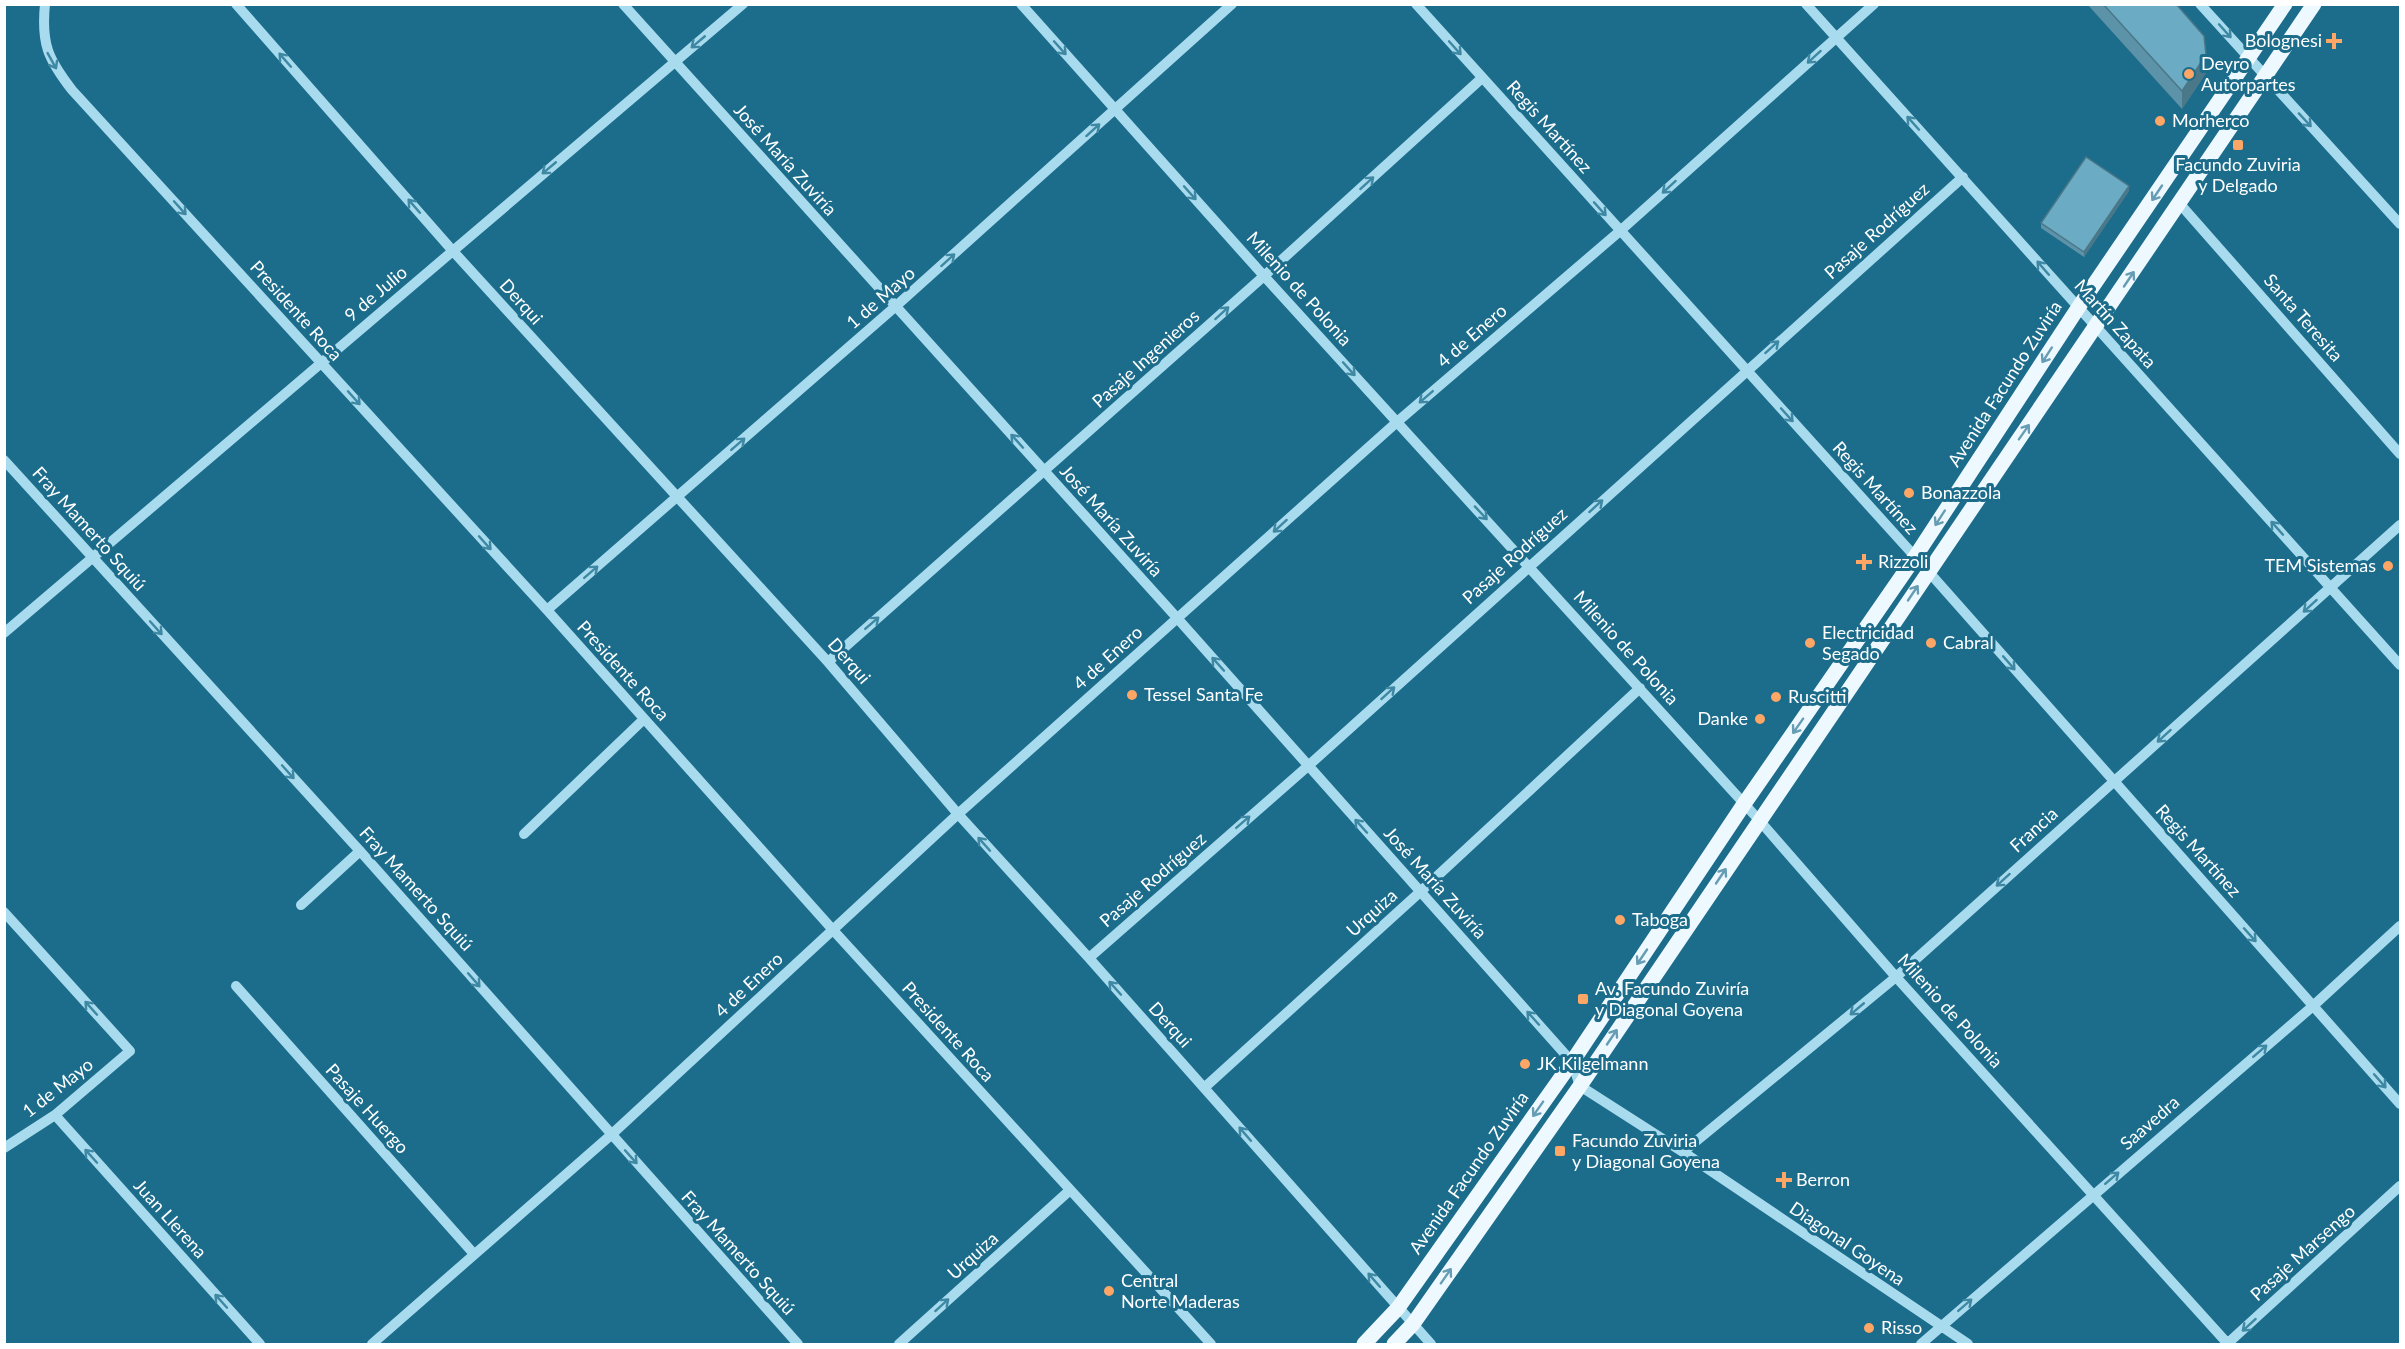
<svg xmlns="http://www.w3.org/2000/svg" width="2405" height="1349" font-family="Lato,sans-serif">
<rect width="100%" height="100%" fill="#1c6c8b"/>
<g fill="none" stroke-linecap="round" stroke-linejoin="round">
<path stroke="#a8dbed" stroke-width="10" d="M45,4C41,44 48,59 72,90L547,610L833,930L1211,1344
M236,4L452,250L828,662L958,814L1089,958L1431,1344
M623,4L1178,619L1572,1062L1580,1086L1683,1152L1968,1344
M1021,4L1264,276L1759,820L1896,977L2228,1344
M1416,4L1928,571L2400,1104
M1806,4L2400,665
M2200,4L2400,224
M2180,204L2400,454
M4,460L360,851L798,1344
M547,610L896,306L1232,4
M4,633L743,4
M828,662L1264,276L1482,78
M524,834L644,719
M301,905L360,851
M4,912L130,1051L55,1115L4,1148
M1089,958L1308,766L1963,177
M236,986L474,1254
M1204,1088L1420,892L1640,688
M55,1115L260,1344
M1683,1152L1896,977L2400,525
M372,1344L611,1135L958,814L1397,422L1620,231L1874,4
M899,1344L1069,1191
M1921,1344L2313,1006L2400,926
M2227,1344L2400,1186"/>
<path stroke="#eef9ff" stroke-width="15" d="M1364,1344L1398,1308L1572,1062L1744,804L1915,557L2078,308L2285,4
M1394,1344L1413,1324L1580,1086L2314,4"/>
</g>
<path fill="#5c93a8" d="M2087,4H2176L2206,73L2182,109Z
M2129,191L2084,257L2041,228V223Z"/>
<path fill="#4b7888" d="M2206,55V73L2182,109V91Z
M2129,186V191L2084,257V252Z"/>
<path fill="#6babc3" stroke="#4b7888" stroke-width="1.5" d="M2103,4H2176L2204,36L2206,55L2182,91Z
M2086,157L2129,186L2084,252L2041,223Z"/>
<defs><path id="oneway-shaft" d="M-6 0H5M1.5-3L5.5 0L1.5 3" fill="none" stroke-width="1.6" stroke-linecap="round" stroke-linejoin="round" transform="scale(1.5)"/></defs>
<g stroke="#3f88a4">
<use href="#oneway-shaft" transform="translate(2225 31) rotate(48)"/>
<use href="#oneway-shaft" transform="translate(698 42) rotate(140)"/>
<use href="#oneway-shaft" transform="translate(1060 48) rotate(48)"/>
<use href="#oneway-shaft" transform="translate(1455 48) rotate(48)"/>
<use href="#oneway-shaft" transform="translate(1814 57) rotate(138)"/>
<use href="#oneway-shaft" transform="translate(285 60) rotate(-131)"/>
<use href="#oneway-shaft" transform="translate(52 61) rotate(61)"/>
<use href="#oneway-shaft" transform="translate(2305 120) rotate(47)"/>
<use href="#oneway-shaft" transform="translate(1913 123) rotate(-132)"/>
<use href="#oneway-shaft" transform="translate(1093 130) rotate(-42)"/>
<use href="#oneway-shaft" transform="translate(549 168) rotate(140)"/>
<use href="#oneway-shaft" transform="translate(1367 183) rotate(-42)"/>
<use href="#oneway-shaft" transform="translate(1669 187) rotate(138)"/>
<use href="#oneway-shaft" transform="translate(1190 193) rotate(48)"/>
<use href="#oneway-shaft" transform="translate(414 206) rotate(-131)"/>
<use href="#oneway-shaft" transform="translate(180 208) rotate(48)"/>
<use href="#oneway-shaft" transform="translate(1600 209) rotate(48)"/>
<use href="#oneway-shaft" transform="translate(948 260) rotate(-42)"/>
<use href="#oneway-shaft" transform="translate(2043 268) rotate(-131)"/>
<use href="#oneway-shaft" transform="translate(1222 313) rotate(-42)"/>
<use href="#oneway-shaft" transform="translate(1772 347) rotate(-42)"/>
<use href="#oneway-shaft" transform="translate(1349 369) rotate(48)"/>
<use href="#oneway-shaft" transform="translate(1426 397) rotate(139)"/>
<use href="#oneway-shaft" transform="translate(354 398) rotate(48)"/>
<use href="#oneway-shaft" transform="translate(1787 415) rotate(48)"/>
<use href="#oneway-shaft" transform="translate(1017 441) rotate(-132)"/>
<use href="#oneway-shaft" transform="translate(738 444) rotate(-41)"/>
<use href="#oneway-shaft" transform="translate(1596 506) rotate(-42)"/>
<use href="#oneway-shaft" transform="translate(1481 513) rotate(47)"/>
<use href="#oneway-shaft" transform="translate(1280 526) rotate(138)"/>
<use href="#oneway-shaft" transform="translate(2277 528) rotate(-132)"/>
<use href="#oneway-shaft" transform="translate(485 543) rotate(48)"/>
<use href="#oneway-shaft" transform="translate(591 572) rotate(-41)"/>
<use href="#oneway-shaft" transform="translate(2310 606) rotate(138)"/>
<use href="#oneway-shaft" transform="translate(872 623) rotate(-41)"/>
<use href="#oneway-shaft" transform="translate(156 628) rotate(48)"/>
<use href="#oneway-shaft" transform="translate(2009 663) rotate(49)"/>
<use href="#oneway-shaft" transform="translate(1218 664) rotate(-132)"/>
<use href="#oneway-shaft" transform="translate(1388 693) rotate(-42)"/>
<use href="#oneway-shaft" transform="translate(2164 736) rotate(138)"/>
<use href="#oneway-shaft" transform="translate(288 772) rotate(48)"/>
<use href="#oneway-shaft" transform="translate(1243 822) rotate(-41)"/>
<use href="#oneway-shaft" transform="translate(1361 826) rotate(-132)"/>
<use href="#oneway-shaft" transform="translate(984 844) rotate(-132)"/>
<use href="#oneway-shaft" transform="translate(2003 880) rotate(138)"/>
<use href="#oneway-shaft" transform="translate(2250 935) rotate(48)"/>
<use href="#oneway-shaft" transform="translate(474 980) rotate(49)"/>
<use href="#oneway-shaft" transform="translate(1115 988) rotate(-132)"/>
<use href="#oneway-shaft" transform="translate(91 1008) rotate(-132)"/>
<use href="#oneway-shaft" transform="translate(1857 1009) rotate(140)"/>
<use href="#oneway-shaft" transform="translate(1533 1018) rotate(-132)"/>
<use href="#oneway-shaft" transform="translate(2260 1051) rotate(-41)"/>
<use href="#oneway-shaft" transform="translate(2380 1081) rotate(49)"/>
<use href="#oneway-shaft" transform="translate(1245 1134) rotate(-131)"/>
<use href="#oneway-shaft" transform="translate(91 1156) rotate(-132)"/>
<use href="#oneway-shaft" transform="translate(631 1157) rotate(48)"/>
<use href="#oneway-shaft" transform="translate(2112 1178) rotate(-41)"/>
<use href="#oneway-shaft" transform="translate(1374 1280) rotate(-131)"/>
<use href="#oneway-shaft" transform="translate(221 1301) rotate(-132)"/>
<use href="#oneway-shaft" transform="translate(942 1305) rotate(-42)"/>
<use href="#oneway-shaft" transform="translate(1965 1305) rotate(-41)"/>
<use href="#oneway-shaft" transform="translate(2249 1325) rotate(138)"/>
</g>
<g stroke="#669db4">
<use href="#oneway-shaft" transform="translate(2157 193) rotate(124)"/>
<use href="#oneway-shaft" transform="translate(2129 279) rotate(-56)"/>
<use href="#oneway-shaft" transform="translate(2047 355) rotate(123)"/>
<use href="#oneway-shaft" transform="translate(2024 432) rotate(-55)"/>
<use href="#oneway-shaft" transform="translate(1940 518) rotate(123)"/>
<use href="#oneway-shaft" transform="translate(1913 593) rotate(-56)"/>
<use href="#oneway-shaft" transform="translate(1798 726) rotate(125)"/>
<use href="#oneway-shaft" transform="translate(1721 876) rotate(-56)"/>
<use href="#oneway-shaft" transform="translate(1642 957) rotate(124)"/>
<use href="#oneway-shaft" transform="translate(1612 1037) rotate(-56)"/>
<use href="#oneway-shaft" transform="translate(1538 1109) rotate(125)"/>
<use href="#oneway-shaft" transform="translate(1446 1276) rotate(-55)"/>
</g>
<g fill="#fda666" stroke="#1c6c8b" stroke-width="2">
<path d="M2331 32h6v6h6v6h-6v6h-6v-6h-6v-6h6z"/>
<circle cx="2189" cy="74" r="6"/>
<circle cx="2160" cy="121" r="6"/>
<rect x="2232" y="139" width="12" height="12" rx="3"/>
<circle cx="1909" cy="493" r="6"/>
<path d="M1861 553h6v6h6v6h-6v6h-6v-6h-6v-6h6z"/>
<circle cx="2388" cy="566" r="6"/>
<circle cx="1810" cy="643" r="6"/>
<circle cx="1931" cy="643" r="6"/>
<circle cx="1132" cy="695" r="6"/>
<circle cx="1776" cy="697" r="6"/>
<circle cx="1760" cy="719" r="6"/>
<circle cx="1620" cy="920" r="6"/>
<rect x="1577" y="993" width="12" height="12" rx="3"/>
<circle cx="1525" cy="1064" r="6"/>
<rect x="1554" y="1145" width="12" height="12" rx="3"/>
<path d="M1781 1171h6v6h6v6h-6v6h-6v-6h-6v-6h6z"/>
<circle cx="1109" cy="1291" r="6"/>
<circle cx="1869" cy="1328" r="6"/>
</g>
<g text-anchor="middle" stroke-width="6" stroke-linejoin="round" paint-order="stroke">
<g font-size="18" fill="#fff" stroke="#1c6c8b" text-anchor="start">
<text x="2322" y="47" text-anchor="end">Bolognesi</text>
<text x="2201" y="70">Deyro<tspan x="2201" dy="21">Autorpartes</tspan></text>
<text x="2172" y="127">Morherco</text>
<text x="2238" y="171" text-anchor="middle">Facundo Zuviria<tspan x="2238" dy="21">y Delgado</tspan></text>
<text x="1921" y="499">Bonazzola</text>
<text x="1878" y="568">Rizzoli</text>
<text x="2376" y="572" text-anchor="end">TEM Sistemas</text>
<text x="1822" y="639">Electricidad<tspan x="1822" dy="21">Segado</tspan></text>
<text x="1943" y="649">Cabral</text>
<text x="1144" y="701">Tessel Santa Fe</text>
<text x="1788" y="703">Ruscitti</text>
<text x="1748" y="725" text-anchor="end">Danke</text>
<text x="1632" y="926">Taboga</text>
<text x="1595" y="995">Av. Facundo Zuviría<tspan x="1595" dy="21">y Diagonal Goyena</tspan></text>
<text x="1537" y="1070">JK Kilgelmann</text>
<text x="1572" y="1147">Facundo Zuviria<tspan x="1572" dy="21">y Diagonal Goyena</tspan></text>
<text x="1796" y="1186">Berron</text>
<text x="1121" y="1287">Central<tspan x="1121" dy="21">Norte Maderas</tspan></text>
<text x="1881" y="1334">Risso</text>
</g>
<g font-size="18" fill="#fff" stroke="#1c6c8b">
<text transform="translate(1549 127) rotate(48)" y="6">Regis Martínez</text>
<text transform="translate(785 160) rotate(48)" y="6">José María Zuviría</text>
<text transform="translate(1877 231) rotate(-42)" y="6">Pasaje Rodríguez</text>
<text transform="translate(1299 289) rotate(48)" y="6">Milenio de Polonia</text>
<text transform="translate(376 294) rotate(-40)" y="6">9 de Julio</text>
<text transform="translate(881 298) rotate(-41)" y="6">1 de Mayo</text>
<text transform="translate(521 302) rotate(48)" y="6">Derqui</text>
<text transform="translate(296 311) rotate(48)" y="6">Presidente Roca</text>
<text transform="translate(2303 318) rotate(49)" y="6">Santa Teresita</text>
<text transform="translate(2115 324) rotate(48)" y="6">Martín Zapata</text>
<text transform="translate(1472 336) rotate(-41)" y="6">4 de Enero</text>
<text transform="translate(1146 359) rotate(-42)" y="6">Pasaje Ingenieros</text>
<text transform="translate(2005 384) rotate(-57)" y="6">Avenida Facundo Zuviría</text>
<text transform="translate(1875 488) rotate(48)" y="6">Regis Martínez</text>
<text transform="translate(1111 521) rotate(48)" y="6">José María Zuviría</text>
<text transform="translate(89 529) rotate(48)" y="6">Fray Mamerto Squiú</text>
<text transform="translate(1515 556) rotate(-42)" y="6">Pasaje Rodríguez</text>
<text transform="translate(1626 648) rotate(48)" y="6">Milenio de Polonia</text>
<text transform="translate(1108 658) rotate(-42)" y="6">4 de Enero</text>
<text transform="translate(849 661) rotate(49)" y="6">Derqui</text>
<text transform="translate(623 671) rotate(48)" y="6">Presidente Roca</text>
<text transform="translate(2034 830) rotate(-42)" y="6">Francia</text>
<text transform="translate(2198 851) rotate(48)" y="6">Regis Martínez</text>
<text transform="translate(1153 880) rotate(-41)" y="6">Pasaje Rodríguez</text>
<text transform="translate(1435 883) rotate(48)" y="6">José María Zuviría</text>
<text transform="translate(416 889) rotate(48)" y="6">Fray Mamerto Squiú</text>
<text transform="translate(1372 913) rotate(-42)" y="6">Urquiza</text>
<text transform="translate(749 985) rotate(-43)" y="6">4 de Enero</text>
<text transform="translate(1950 1011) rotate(48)" y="6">Milenio de Polonia</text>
<text transform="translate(1170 1025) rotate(48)" y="6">Derqui</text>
<text transform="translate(948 1032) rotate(48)" y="6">Presidente Roca</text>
<text transform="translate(58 1088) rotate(-38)" y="6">1 de Mayo</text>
<text transform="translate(367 1109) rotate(48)" y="6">Pasaje Huergo</text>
<text transform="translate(2150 1123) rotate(-41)" y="6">Saavedra</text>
<text transform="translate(1469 1173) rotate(-55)" y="6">Avenida Facundo Zuviría</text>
<text transform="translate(170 1219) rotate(48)" y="6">Juan Llerena</text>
<text transform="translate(1847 1244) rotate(34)" y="6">Diagonal Goyena</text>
<text transform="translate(738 1253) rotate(48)" y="6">Fray Mamerto Squiú</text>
<text transform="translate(2303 1253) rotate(-42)" y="6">Pasaje Marsengo</text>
<text transform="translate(973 1256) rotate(-42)" y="6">Urquiza</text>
</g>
</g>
<rect width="2405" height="1349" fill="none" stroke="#ffffff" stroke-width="12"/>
</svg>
